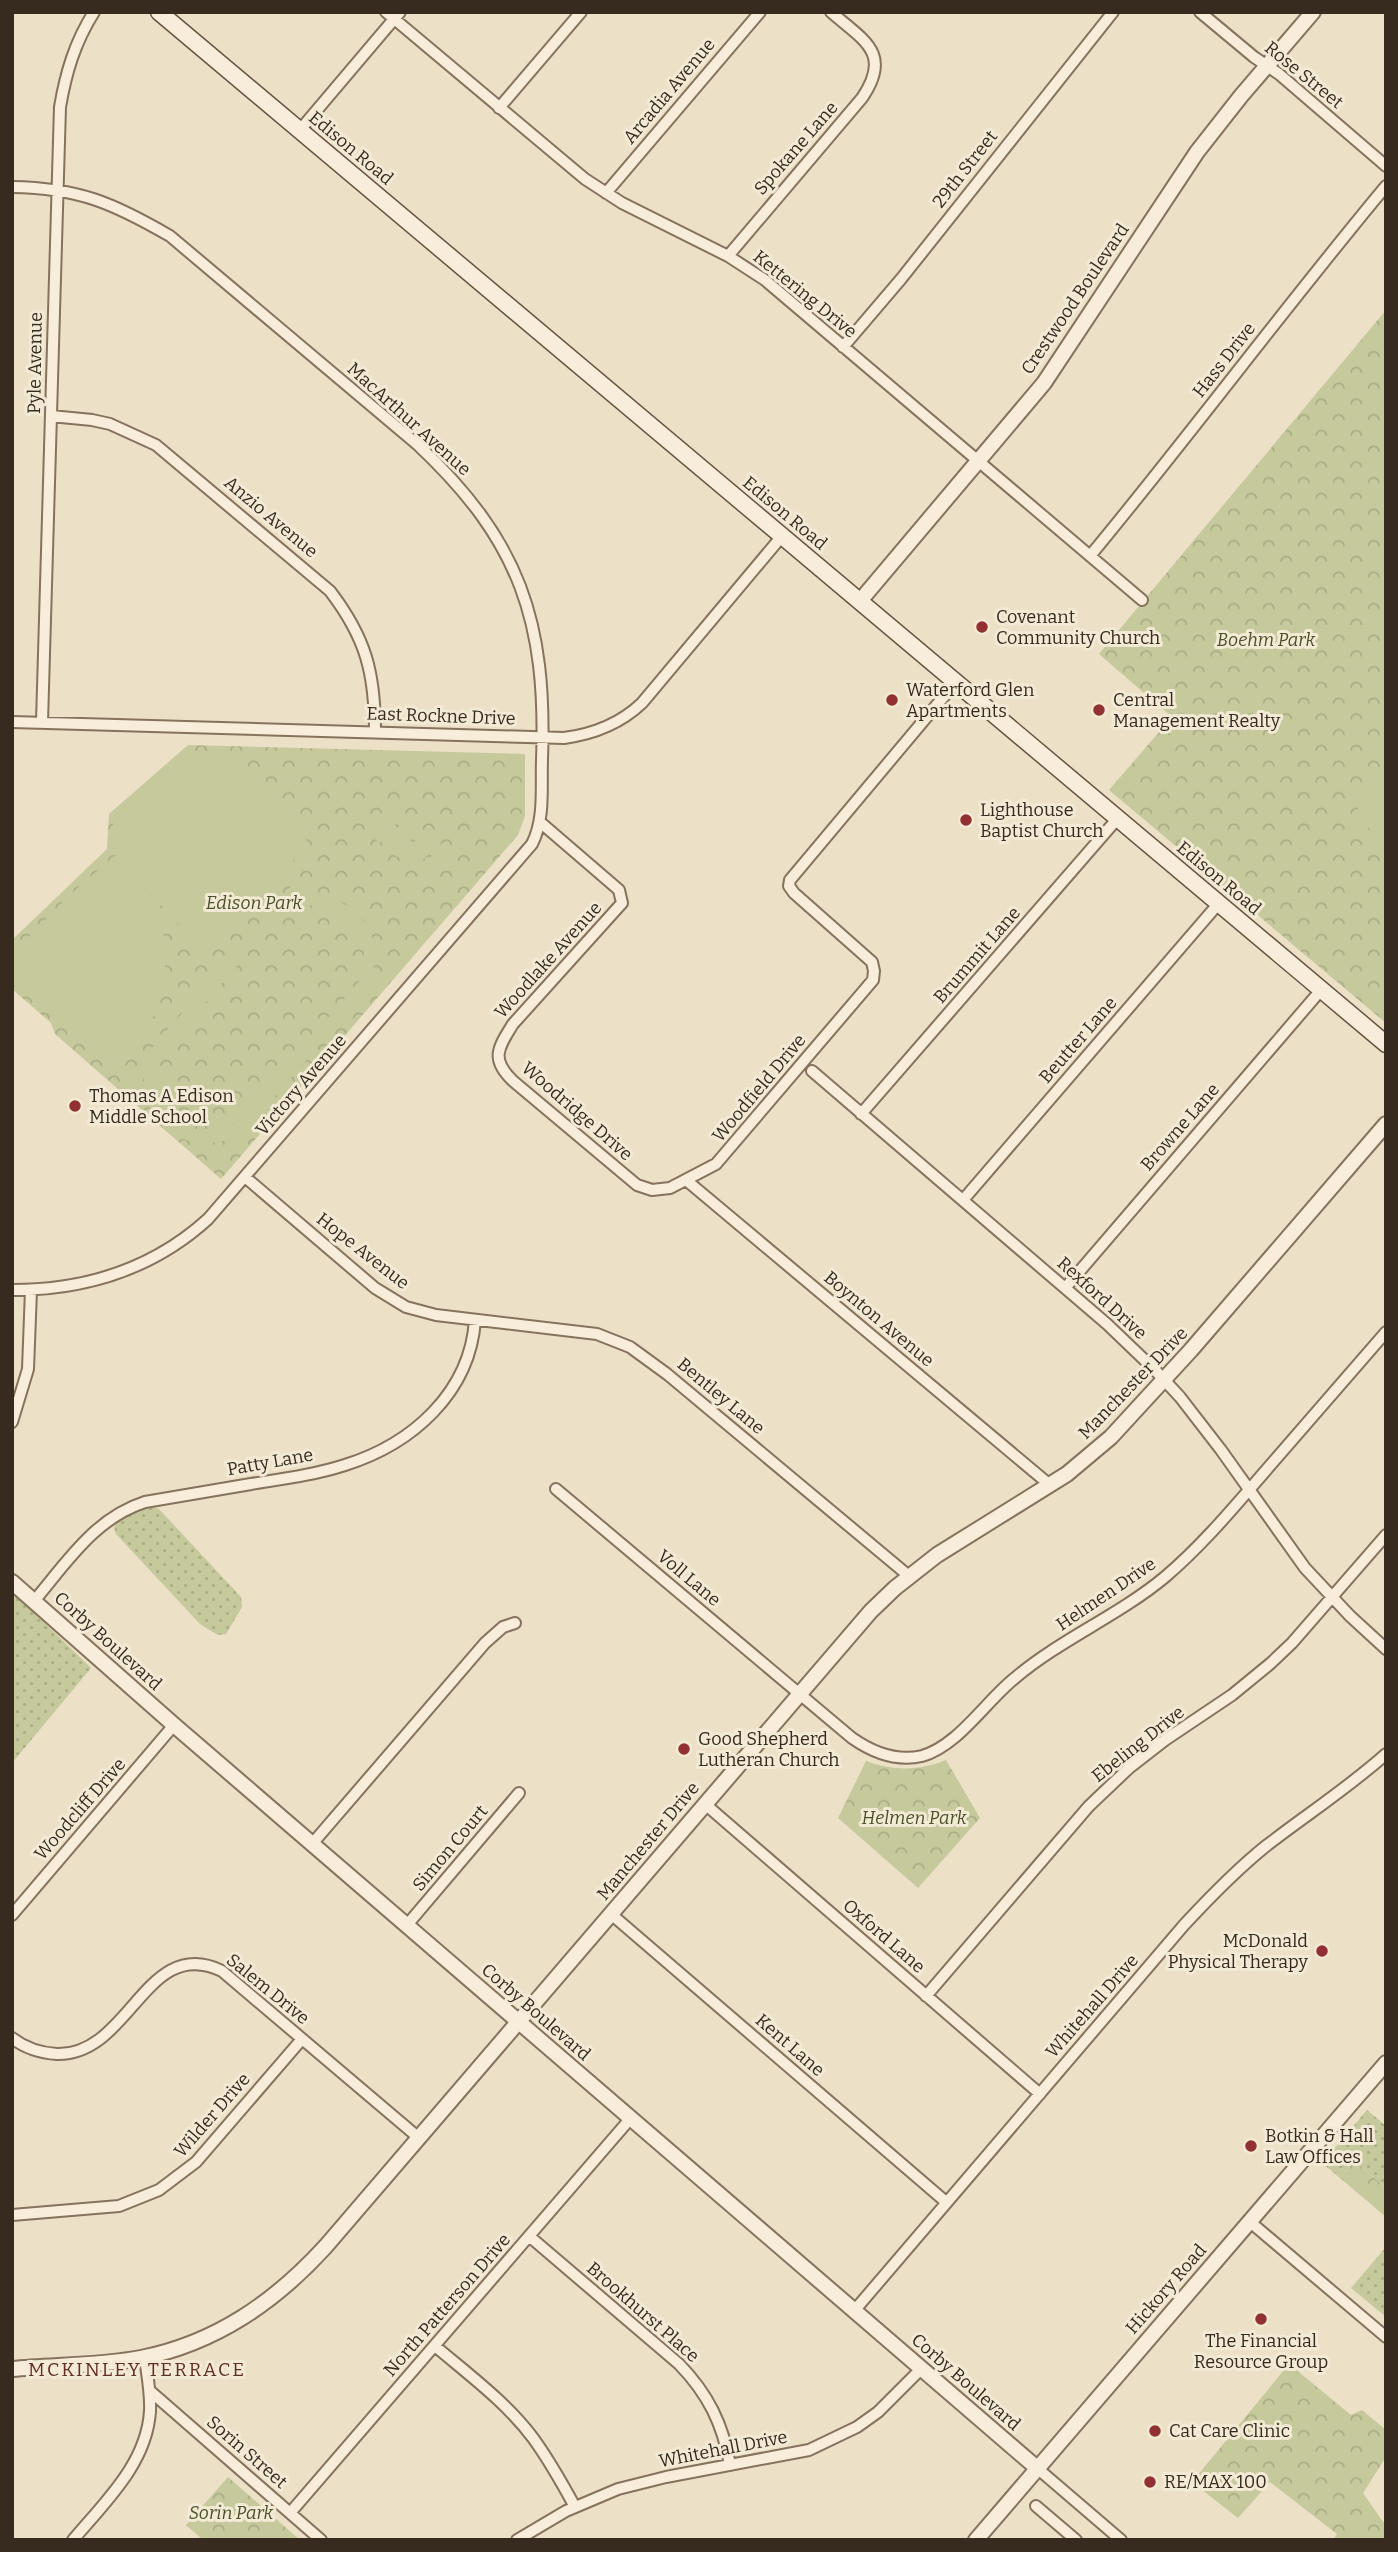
<svg xmlns="http://www.w3.org/2000/svg" width="1398" height="2552" font-family="Bitter,serif">
<defs>
<pattern id="grass-dots" width="8" height="8" patternUnits="userSpaceOnUse" patternTransform="scale(1.75)"><rect width="8" height="8" fill="#c5c99b"/><path d="M2 2h.1M6 6h.1" fill="none" stroke="#aaad85" stroke-width="1.8" stroke-linecap="round"/></pattern>
<pattern id="forest-crowns" width="20" height="18" patternUnits="userSpaceOnUse" patternTransform="scale(1.75)"><rect width="20" height="18" fill="#c5c99b"/><path d="M2 6a3 3 0 1 1 6 0M12 15a3 3 0 1 1 6 0" fill="none" stroke="#aaad85"/></pattern>
</defs>
<rect width="100%" height="100%" fill="#ece0c7"/>
<path fill="url(#grass-dots)" d="M150,1506L159,1509L241,1597L242,1607L226,1634L218,1635L200,1624L116,1534L114,1527L119,1518Z
M12,1591L91,1668L12,1763Z
M1367,2110L1386,2126V2188L1355,2161L1340,2178L1322,2163Z
M1386,2247V2317L1351,2288Z"/>
<path fill="url(#forest-crowns)" d="M1386,310V1023L1109,790L1172,717L1099,654Z
M188,745L525,754V816L518,835L221,1179L55,1034L51,1023L12,989V940L107,849L109,814Z
M946,1760L980,1818L918,1888L838,1818L866,1761C893,1771 919,1771 946,1760Z
M1355,2161L1386,2188V2217L1340,2178Z
M1289,2364L1351,2415L1362,2410L1386,2430V2457L1363,2493L1386,2526V2540H1333L1337,2534L1270,2482L1238,2518L1192,2482Z
M228,2477L300,2540H203L186,2525Z"/>
<path fill="#c5c99b" fill-rule="evenodd" d="M195,755C202,755 211,754 217,755C261,763 292,805 308,844L243,917L213,941H195L145,888C151,902 160,917 163,933C169,967 163,1008 142,1036C133,1048 123,1058 113,1069L35,992L37,989L12,965V954L74,891L116,855L111,828C130,792 158,769 195,755Z
M1386,771V843L1359,819L1358,803Z
M391,801L405,813L380,843L366,832Z
M408,815L422,827L397,857L383,846Z
M425,829L439,841L414,871L400,860Z
M442,843L456,855L431,885L417,874Z
M299,877L307,884L297,896C359,888 398,946 360,997C336,1026 311,1054 286,1083C270,1102 253,1129 229,1139C211,1146 189,1144 173,1134C151,1120 144,1099 144,1074L134,1084L126,1078ZM314,905C355,909 375,946 358,983L239,1120C191,1154 135,1107 162,1054L274,922L297,907Z"/>
<g fill="none" stroke-linecap="round" stroke-linejoin="round">
<g stroke="#86725d" stroke-width="14">
<path id="minor" d="M386,12L585,179L622,203L728,256L765,280L1142,600
M1200,12L1254,57L1279,74L1386,166
M499,108L581,12
M300,130L400,12
M12,187C79,188 113,203 170,236L418,445C520,541 547,621 542,760C541,787 545,819 532,844L208,1219C153,1269 85,1290 12,1290
M606,193L760,12
M728,256L862,98C893,53 863,40 831,12
M843,347L901,279L1113,12
M51,416L92,420L110,424L156,445L330,591C366,638 375,673 375,732
M1090,556C1191,434 1285,307 1386,186
M12,722L564,738C594,734 620,724 642,703L782,536
M42,722L60,107C66,72 75,42 94,12
M540,822L619,890L622,903L513,1024C498,1048 490,1059 513,1081L637,1185L652,1190L670,1188L716,1164L873,980L874,971L872,962L794,893L789,886L790,880L956,682
M812,1071L1107,1324L1155,1370L1180,1397L1221,1450L1305,1568L1350,1616L1386,1649
M861,1114L1118,818
M245,1177L375,1288L406,1307L436,1315L597,1334L630,1347L667,1374L909,1576
M686,1180L1050,1485
M963,1200L1219,903
M1066,1287L1321,990
M12,1422L28,1369L31,1290
M556,1489L852,1738C872,1752 896,1762 922,1756C958,1746 986,1701 1015,1678C1061,1639 1118,1616 1165,1577C1206,1542 1239,1501 1274,1461C1311,1418 1349,1375 1386,1332
M34,1601C67,1562 95,1518 145,1502C180,1496 215,1490 251,1484C282,1479 314,1475 345,1465C412,1444 470,1393 475,1320
M705,1804L1040,2094
M312,1844L485,1643L503,1627L515,1623
M611,1914L946,2202
M12,1915L174,1725
M407,1925L519,1793
M926,1996L1089,1806L1129,1768L1165,1740L1232,1695L1271,1663L1292,1643L1386,1535
M12,2038C25,2048 40,2053 57,2054C130,2056 146,1934 222,1971L419,2138
M12,2215L119,2206L159,2190L196,2162L302,2039
M1249,2221L1386,2337
M529,2236L679,2364C708,2394 723,2424 730,2465
M854,2311L1184,1925C1210,1897 1236,1870 1266,1846C1306,1815 1348,1788 1386,1754
M435,2346C469,2375 506,2402 533,2438C549,2460 562,2483 575,2507
M150,2391L321,2540
M1037,2468L1121,2540
M1036,2506L1076,2540
M290,2513L630,2119
M73,2540C105,2502 147,2463 150,2411C151,2393 147,2375 145,2357
M517,2540L566,2511L618,2489L666,2477L809,2450L857,2427L878,2412L921,2369"/>
</g>
<g stroke="#86725d" stroke-width="18">
<path id="tertiary" d="M860,601L1044,383L1197,152L1241,96L1313,12
M12,1582L174,1725L1037,2468
M12,2369C54,2365 99,2366 141,2358C216,2343 275,2302 326,2246L871,1611L895,1588L937,1555L1067,1474L1111,1437L1191,1350L1386,1124
M976,2540L1386,2063"/>
</g>
<g stroke="#685341" stroke-width="19">
<path id="secondary" d="M159,12L1386,1044"/>
</g>
<use href="#minor" stroke="#f7edda" stroke-width="10"/>
<use href="#tertiary" stroke="#f7edda" stroke-width="14"/>
<use href="#secondary" stroke="#f7edda" stroke-width="16"/>
</g>
<g fill="#913134" stroke="#f3ead6" stroke-width="2.5">
<circle cx="982" cy="627" r="7"/>
<circle cx="892" cy="700" r="7"/>
<circle cx="1099" cy="710" r="7"/>
<circle cx="966" cy="820" r="7"/>
<circle cx="75" cy="1106" r="7"/>
<circle cx="684" cy="1749" r="7"/>
<circle cx="1322" cy="1951" r="7"/>
<circle cx="1251" cy="2146" r="7"/>
<circle cx="1261" cy="2319" r="7"/>
<circle cx="1155" cy="2431" r="7"/>
<circle cx="1150" cy="2482" r="7"/>
</g>
<g text-anchor="middle" stroke-width="6" stroke-linejoin="round" paint-order="stroke">
<g font-size="18" fill="#372b20" stroke="#f3ead6">
<text transform="translate(1304 75) rotate(39)" y="6">Rose Street</text>
<text transform="translate(669 91) rotate(-50)" y="6">Arcadia Avenue</text>
<text transform="translate(351 148) rotate(40)" y="6">Edison Road</text>
<text transform="translate(796 148) rotate(-49)" y="6">Spokane Lane</text>
<text transform="translate(965 169) rotate(-52)" y="6">29th Street</text>
<text transform="translate(805 294) rotate(39)" y="6">Kettering Drive</text>
<text transform="translate(1075 299) rotate(-56)" y="6">Crestwood Boulevard</text>
<text transform="translate(1224 360) rotate(-52)" y="6">Hass Drive</text>
<text transform="translate(35 363) rotate(-89)" y="6">Pyle Avenue</text>
<text transform="translate(409 419) rotate(42)" y="6">MacArthur Avenue</text>
<text transform="translate(785 513) rotate(40)" y="6">Edison Road</text>
<text transform="translate(271 517) rotate(40)" y="6">Anzio Avenue</text>
<text transform="translate(441 716) rotate(2)" y="6">East Rockne Drive</text>
<text transform="translate(1219 878) rotate(40)" y="6">Edison Road</text>
<text transform="translate(977 955) rotate(-49)" y="6">Brummit Lane</text>
<text transform="translate(548 960) rotate(-48)" y="6">Woodlake Avenue</text>
<text transform="translate(1078 1040) rotate(-49)" y="6">Beutter Lane</text>
<text transform="translate(301 1085) rotate(-49)" y="6">Victory Avenue</text>
<text transform="translate(759 1088) rotate(-50)" y="6">Woodfield Drive</text>
<text transform="translate(577 1111) rotate(41)" y="6">Woodridge Drive</text>
<text transform="translate(1180 1127) rotate(-49)" y="6">Browne Lane</text>
<text transform="translate(363 1251) rotate(38)" y="6">Hope Avenue</text>
<text transform="translate(1102 1298) rotate(42)" y="6">Rexford Drive</text>
<text transform="translate(879 1319) rotate(40)" y="6">Boynton Avenue</text>
<text transform="translate(1133 1383) rotate(-46)" y="6">Manchester Drive</text>
<text transform="translate(721 1396) rotate(40)" y="6">Bentley Lane</text>
<text transform="translate(270 1462) rotate(-10)" y="6">Patty Lane</text>
<text transform="translate(689 1578) rotate(40)" y="6">Voll Lane</text>
<text transform="translate(1106 1594) rotate(-34)" y="6">Helmen Drive</text>
<text transform="translate(108 1641) rotate(42)" y="6">Corby Boulevard</text>
<text transform="translate(1138 1744) rotate(-38)" y="6">Ebeling Drive</text>
<text transform="translate(80 1809) rotate(-49)" y="6">Woodcliff Drive</text>
<text transform="translate(648 1841) rotate(-50)" y="6">Manchester Drive</text>
<text transform="translate(450 1848) rotate(-50)" y="6">Simon Court</text>
<text transform="translate(884 1936) rotate(41)" y="6">Oxford Lane</text>
<text transform="translate(268 1989) rotate(39)" y="6">Salem Drive</text>
<text transform="translate(1092 2006) rotate(-49)" y="6">Whitehall Drive</text>
<text transform="translate(536 2012) rotate(41)" y="6">Corby Boulevard</text>
<text transform="translate(790 2045) rotate(41)" y="6">Kent Lane</text>
<text transform="translate(212 2115) rotate(-49)" y="6">Wilder Drive</text>
<text transform="translate(1166 2289) rotate(-49)" y="6">Hickory Road</text>
<text transform="translate(447 2305) rotate(-49)" y="6">North Patterson Drive</text>
<text transform="translate(643 2312) rotate(41)" y="6">Brookhurst Place</text>
<text transform="translate(966 2382) rotate(41)" y="6">Corby Boulevard</text>
<text transform="translate(723 2449) rotate(-11)" y="6">Whitehall Drive</text>
<text transform="translate(247 2452) rotate(41)" y="6">Sorin Street</text>
</g>
<g font-size="18" fill="#372b20" stroke="#f3ead6" text-anchor="start">
<text x="996" y="623">Covenant<tspan x="996" dy="21">Community Church</tspan></text>
<text x="906" y="696">Waterford Glen<tspan x="906" dy="21">Apartments</tspan></text>
<text x="1113" y="706">Central<tspan x="1113" dy="21">Management Realty</tspan></text>
<text x="980" y="816">Lighthouse<tspan x="980" dy="21">Baptist Church</tspan></text>
<text x="89" y="1102">Thomas A Edison<tspan x="89" dy="21">Middle School</tspan></text>
<text x="698" y="1745">Good Shepherd<tspan x="698" dy="21">Lutheran Church</tspan></text>
<text x="1308" y="1947" text-anchor="end">McDonald<tspan x="1308" dy="21">Physical Therapy</tspan></text>
<text x="1265" y="2142">Botkin &amp; Hall<tspan x="1265" dy="21">Law Offices</tspan></text>
<text x="1261" y="2347" text-anchor="middle">The Financial<tspan x="1261" dy="21">Resource Group</tspan></text>
<text x="1169" y="2437">Cat Care Clinic</text>
<text x="1164" y="2488">RE/MAX 100</text>
</g>
<g font-size="18" font-style="italic" fill="#495228" stroke="#f3ead6">
<text x="1266" y="646">Boehm Park</text>
<text x="254" y="909">Edison Park</text>
<text x="914" y="1824">Helmen Park</text>
<text x="231" y="2519">Sorin Park</text>
</g>
<g font-size="19" letter-spacing="2" fill="#612e22" stroke="#f3ead6">
<text x="137" y="2376">MCKINLEY TERRACE</text>
</g>
</g>
<rect width="1398" height="2552" fill="none" stroke="#372b20" stroke-width="28"/>
</svg>
